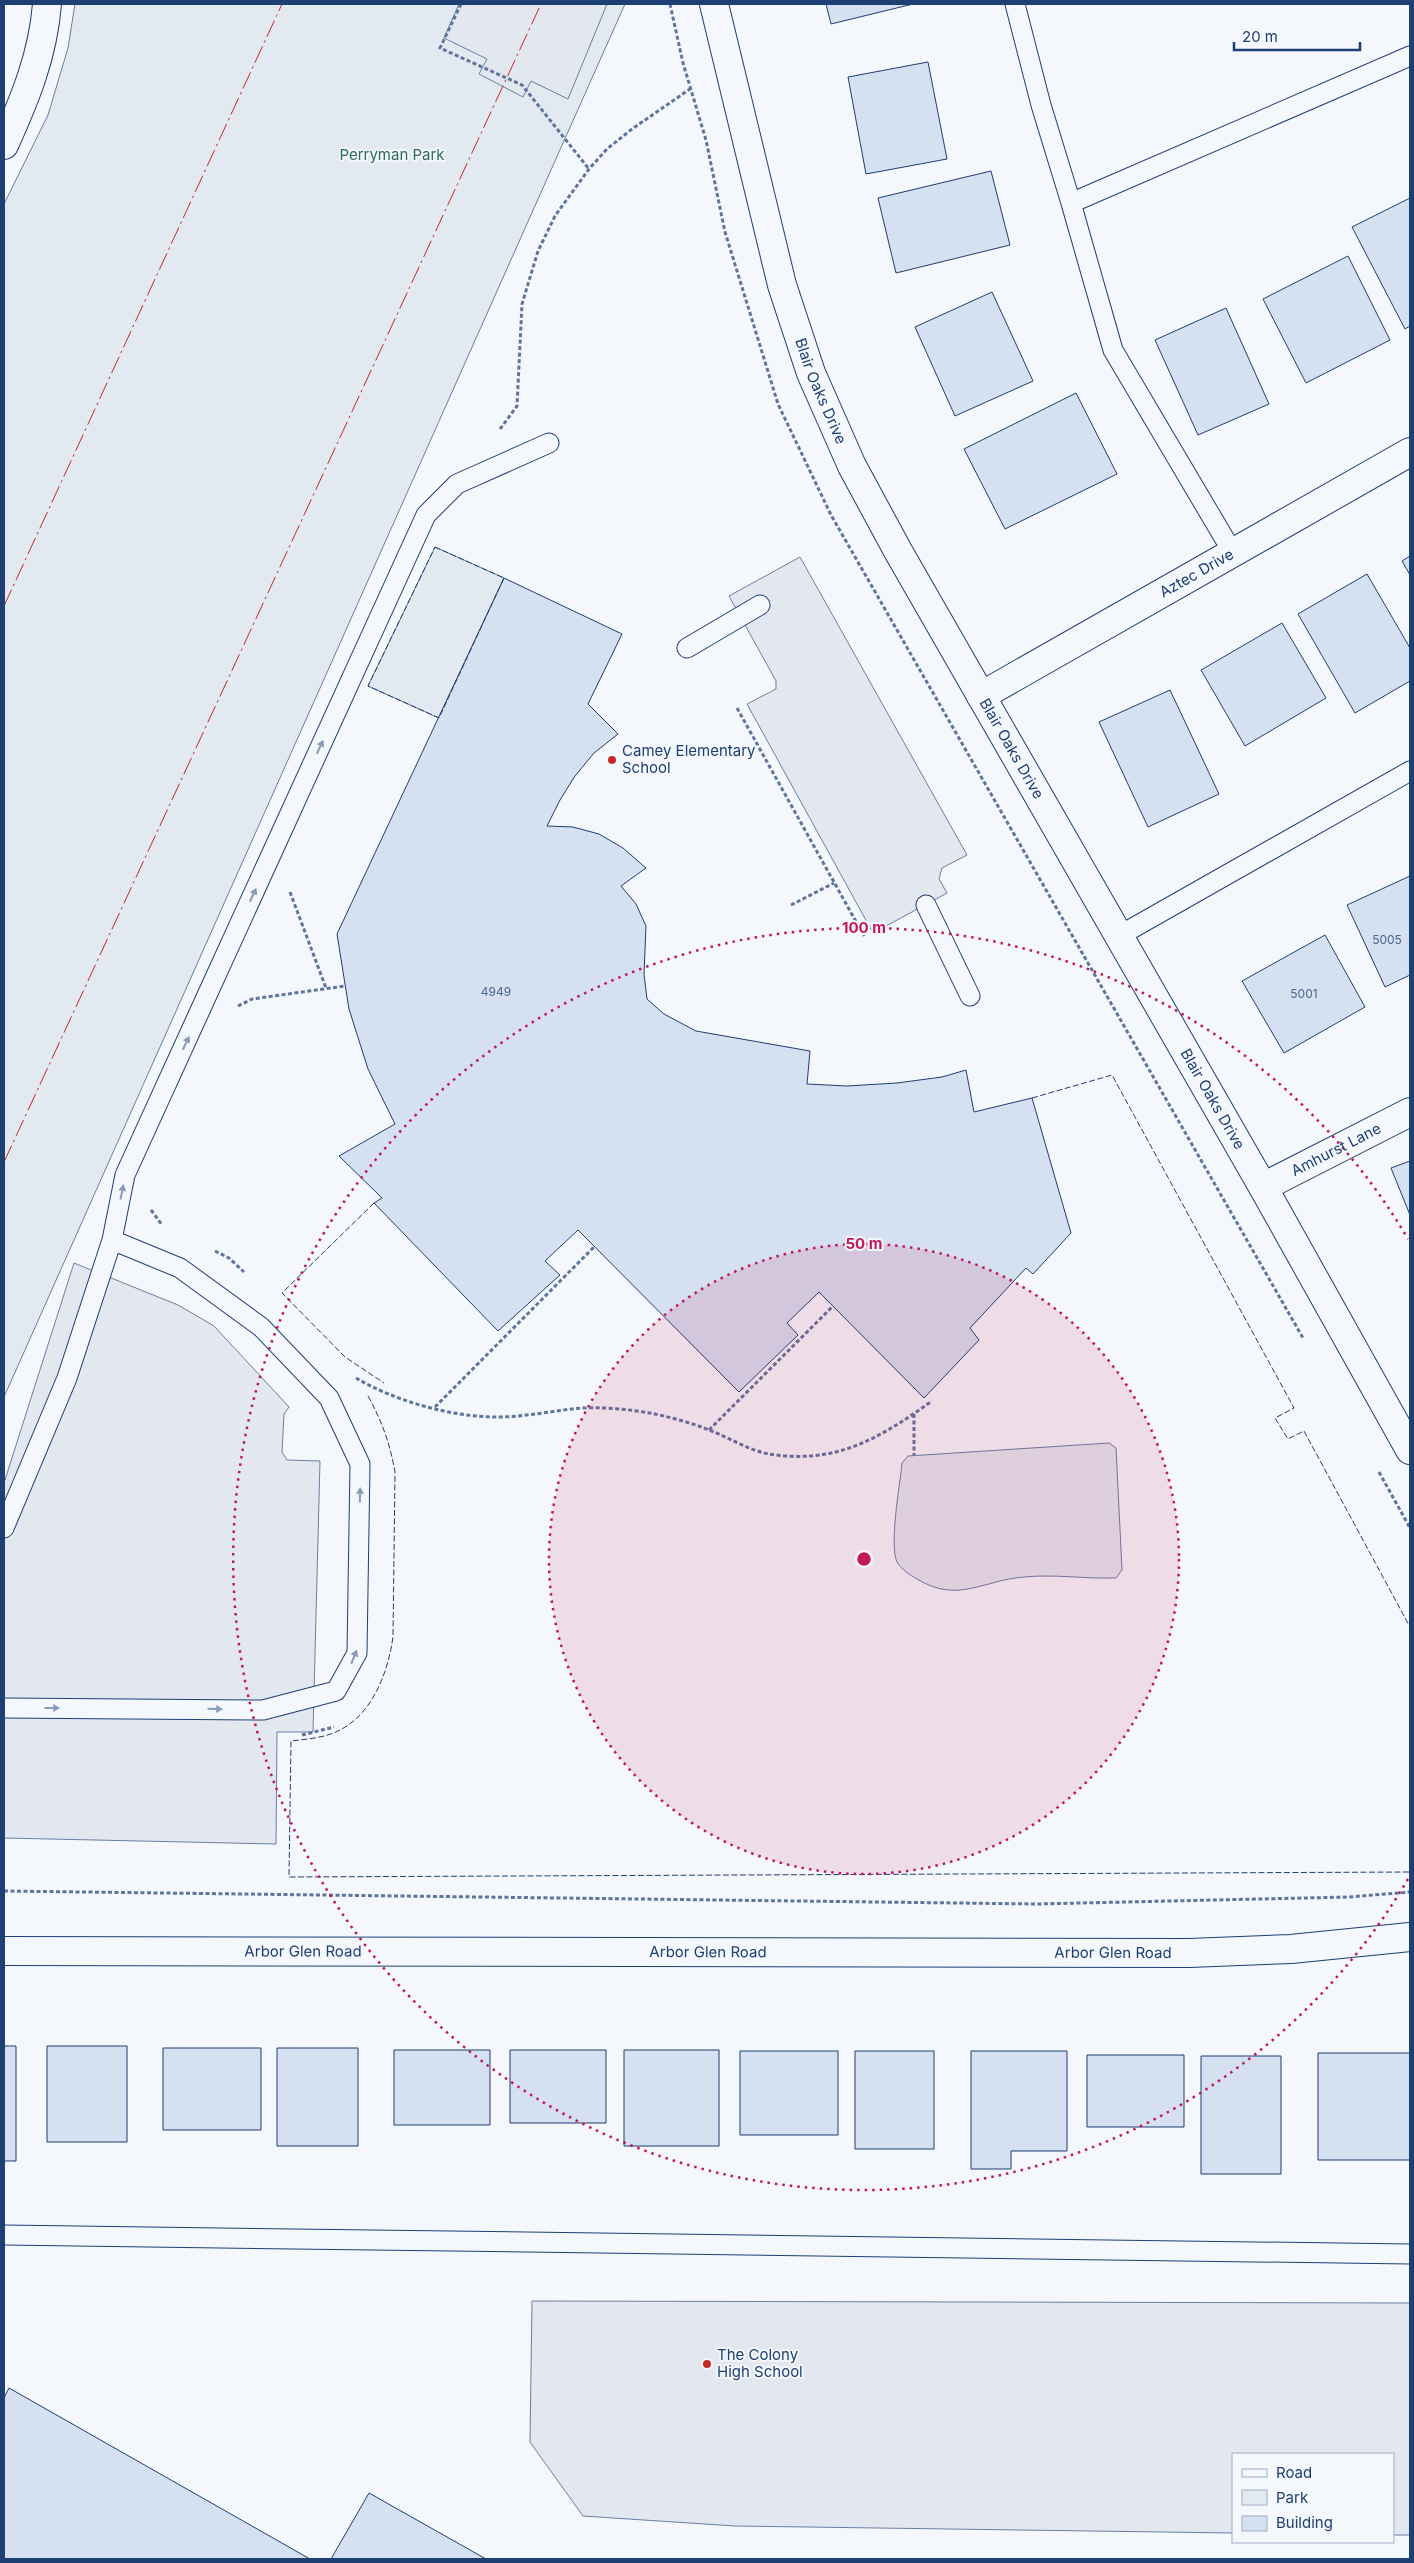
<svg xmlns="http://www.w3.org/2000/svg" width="1414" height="2563" font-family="Inter,sans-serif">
<rect width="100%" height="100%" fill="#f4f7fb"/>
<path fill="#e3e9f0" stroke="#687fa3" d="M75,4H625L4,1397V204L48,115L68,48Z
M435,547L504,578L439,718L368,686Z
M1109,1443L1116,1448L1122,1570L1116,1578C1085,1579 1055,1574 1024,1577C983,1580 958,1604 917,1579C911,1576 900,1568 897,1562C889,1544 900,1485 902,1463L908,1456Z"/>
<path fill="#e3e8f0" stroke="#687fa3" d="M459,4H607L568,99L531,81L523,97L479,74L487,59L444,38Z
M800,557L967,855L942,868L939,879L947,893L873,933L747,704L776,689V681L729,596Z
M74,1263L178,1305L214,1326L289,1407L284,1414L282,1452L287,1460L320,1461L313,1732H277L276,1844L4,1838V1483Z
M532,2301L1410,2303V2535H1393V2454H1233V2533L735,2526L583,2516L530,2442Z"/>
<path fill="#d5e0f0" stroke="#1d3f73" d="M826,4H913L831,24Z
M928,62L947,159L866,174L848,77Z
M991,171L1010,245L896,273L878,198Z
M1410,198V326L1405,329L1352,227Z
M1348,256L1390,340L1306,383L1263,299Z
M992,292L1033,381L955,416L915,327Z
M1226,308L1269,404L1198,435L1155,340Z
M1076,393L1117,474L1005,529L964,449Z
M1410,556V575L1402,561Z
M1367,574L1410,648V681L1355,713L1298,614Z
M504,578L622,634L588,704L618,734L594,753L575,776L560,800L547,826L573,827L599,834L623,848L646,868L621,886L636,904L646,926L644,974L647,999L664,1014L696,1031L810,1051L807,1084L847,1086L897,1083L942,1077L966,1070L974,1112L1032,1098L1071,1233L1033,1274L1026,1268L970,1328L979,1340L924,1398L819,1292L787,1323L798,1335L739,1392L578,1230L545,1261L560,1275L498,1331L374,1203L382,1198L339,1156L395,1124L368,1069L349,1009L337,934Z
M1282,623L1326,698L1245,746L1201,670Z
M1170,690L1219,794L1148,827L1099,722Z
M1410,876V975L1385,987L1347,905Z
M1325,935L1365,1007L1284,1053L1242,981Z
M1410,1161V1215L1391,1168Z
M4,2046H16V2161H4Z
M47,2046H127V2142H47Z
M163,2048H261V2130H163Z
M277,2048H358V2146H277Z
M394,2050H490V2125H394Z
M510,2050H606V2123H510Z
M624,2050H719V2146H624Z
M740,2051H838V2135H740Z
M855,2051H934V2149H855Z
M971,2051H1067V2151H1011V2169H971Z
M1318,2053H1410V2160H1318Z
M1087,2055H1184V2127H1087Z
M1201,2056H1281V2174H1201Z
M9,2388L310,2559H4V2398Z
M369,2493L486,2559H331Z"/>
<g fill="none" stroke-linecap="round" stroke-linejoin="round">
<g stroke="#1d3f73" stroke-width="21">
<path id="service" d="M1015,4L1041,105L1071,203L1410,56
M1071,203L1113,350L1233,553
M687,648L760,605
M926,905L970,996
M1117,937L1410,771
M4,1528L67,1378L112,1240L125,1175L426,515L457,484L549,443
M4,1708L263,1710L336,1691L357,1653L360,1464L329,1398L261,1327L180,1268L112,1240
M4,2235L1410,2254"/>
</g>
<g stroke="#1d3f73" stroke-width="30">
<g id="minor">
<path d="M4,145C25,99 43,55 47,4"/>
<path id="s1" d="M981,696L1410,452"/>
<path id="s2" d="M1263,1187L1410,1112"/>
</g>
</g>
<g stroke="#1d3f73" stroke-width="30">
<g id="tertiary">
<path id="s3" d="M714,4L782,285L811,373L852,466L898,551L1263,1187L1410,1450"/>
<path id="s4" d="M4,1951L1189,1953L1291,1949L1410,1937"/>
</g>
</g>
<path stroke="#5e769c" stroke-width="3" stroke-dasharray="4 2.5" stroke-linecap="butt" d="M461,4L440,48L522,85L589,169
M670,4L683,63L706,140L725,232L778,404L831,515L1303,1338
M500,429L517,406L522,304L538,251L555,216L589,169L607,149L632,129L690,89
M737,708L864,936
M290,892L326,988
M791,905L834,883
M238,1006L252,999L345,986
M151,1210L162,1225
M215,1251L229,1258L244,1272
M356,1378C395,1401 451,1417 497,1417C522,1417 547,1412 572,1409C598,1406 629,1409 655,1414C673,1418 692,1423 709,1430C728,1437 748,1450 769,1454C781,1456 797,1457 810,1456C857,1453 895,1427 932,1401
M435,1407L594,1247
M914,1414V1455
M709,1430L833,1306
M1379,1472L1410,1528
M302,1735L334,1727
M4,1891L1036,1904L1349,1897L1410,1892"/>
<use href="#service" stroke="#f4f7fb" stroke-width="19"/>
<use href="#minor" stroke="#f4f7fb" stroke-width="28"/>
<use href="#tertiary" stroke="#f4f7fb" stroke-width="28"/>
<path stroke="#1d3f73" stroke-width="1" stroke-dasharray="6 2.5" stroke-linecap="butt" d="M435,547L504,578L439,718L368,686Z
M1032,1098L1112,1075L1294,1408L1275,1418L1288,1439L1304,1431L1410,1627
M374,1203L282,1293L345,1357L384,1383
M368,1396C382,1421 390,1444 395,1472L393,1637C388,1672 373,1713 340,1730C325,1738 307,1739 291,1741L289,1877L1410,1872"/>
<path stroke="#c62828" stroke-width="1" stroke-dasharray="18 4 2.5 4" stroke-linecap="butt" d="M4,606L282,4
M4,1162L541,4"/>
</g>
<defs><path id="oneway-solid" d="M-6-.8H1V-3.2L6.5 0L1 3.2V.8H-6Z" transform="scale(1.25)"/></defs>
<g fill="#889bb7">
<use href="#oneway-solid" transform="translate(320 747) rotate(-65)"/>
<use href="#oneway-solid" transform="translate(253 895) rotate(-65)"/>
<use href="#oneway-solid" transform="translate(186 1043) rotate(-65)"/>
<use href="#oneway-solid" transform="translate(122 1192) rotate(-78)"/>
<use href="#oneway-solid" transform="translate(360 1495) rotate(-89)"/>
<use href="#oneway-solid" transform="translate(354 1657) rotate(-68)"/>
<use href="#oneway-solid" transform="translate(52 1708)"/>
<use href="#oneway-solid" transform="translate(215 1709) rotate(1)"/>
</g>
<circle cx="864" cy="1559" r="315" fill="#c2185b" fill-opacity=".12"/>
<g fill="none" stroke="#c2185b" stroke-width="2.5" stroke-dasharray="2.5 5">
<circle cx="864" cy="1559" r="315"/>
<path d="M1408 1879A631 631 0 1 1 1408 1239"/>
</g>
<g fill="#c62828" stroke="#f4f7fb" stroke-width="2">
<circle cx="612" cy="760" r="5"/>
<circle cx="707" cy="2364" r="5"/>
</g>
<g text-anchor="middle" stroke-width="4" stroke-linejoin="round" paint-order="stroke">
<g font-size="12" fill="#4b6792">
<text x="1387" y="944">5005</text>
<text x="496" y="996">4949</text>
<text x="1304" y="998">5001</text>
</g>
<g font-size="15" fill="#2c6c60" stroke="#f4f7fb">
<text x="392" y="160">Perryman Park</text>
</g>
<g font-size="15" fill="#1d3f73" stroke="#f4f7fb">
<text dy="5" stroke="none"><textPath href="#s3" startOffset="402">Blair Oaks Drive</textPath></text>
<text dy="5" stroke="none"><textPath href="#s1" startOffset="248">Aztec Drive</textPath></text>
<text dy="5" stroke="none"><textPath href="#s3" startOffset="808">Blair Oaks Drive</textPath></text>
<text dy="5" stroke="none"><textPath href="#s3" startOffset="1212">Blair Oaks Drive</textPath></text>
<text dy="5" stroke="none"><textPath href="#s2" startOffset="82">Amhurst Lane</textPath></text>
<text dy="5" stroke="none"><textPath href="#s4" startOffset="299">Arbor Glen Road</textPath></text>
<text dy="5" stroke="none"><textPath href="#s4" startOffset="704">Arbor Glen Road</textPath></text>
<text dy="5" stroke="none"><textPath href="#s4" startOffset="1109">Arbor Glen Road</textPath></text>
</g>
<g font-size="15" fill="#1d3f73" stroke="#f4f7fb" text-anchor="start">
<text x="622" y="756">Camey Elementary<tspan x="622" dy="17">School</tspan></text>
<text x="717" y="2360">The Colony<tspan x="717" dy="17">High School</tspan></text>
</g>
</g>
<circle cx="864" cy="1559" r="8" fill="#c2185b" stroke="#f4f7fb" stroke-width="2.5"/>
<g font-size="15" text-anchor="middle" font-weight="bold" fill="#c2185b" stroke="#f4f7fb" stroke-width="4" stroke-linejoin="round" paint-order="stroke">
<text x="864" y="933">100 m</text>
<text x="864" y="1249">50 m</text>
</g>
<rect width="1414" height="2563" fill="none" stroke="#1d3f73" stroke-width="10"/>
<rect x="1232" y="2453" width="162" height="90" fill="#f4f7fb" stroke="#9eadc5"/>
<rect x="1242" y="2469" width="25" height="8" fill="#f4f7fb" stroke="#9eadc5"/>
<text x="1276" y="2478" font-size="15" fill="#1d3f73">Road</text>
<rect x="1242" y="2490" width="25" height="15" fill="#e3e9f0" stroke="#9eadc5"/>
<text x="1276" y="2503" font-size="15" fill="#1d3f73">Park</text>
<rect x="1242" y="2516" width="25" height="15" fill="#d5e0f0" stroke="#9eadc5"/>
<text x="1276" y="2528" font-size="15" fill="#1d3f73">Building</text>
<path d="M1234 42v8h126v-8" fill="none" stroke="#1d3f73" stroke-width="2.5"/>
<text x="1242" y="42" font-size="15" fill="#1d3f73" stroke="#f4f7fb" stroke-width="4" paint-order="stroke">20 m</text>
</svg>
